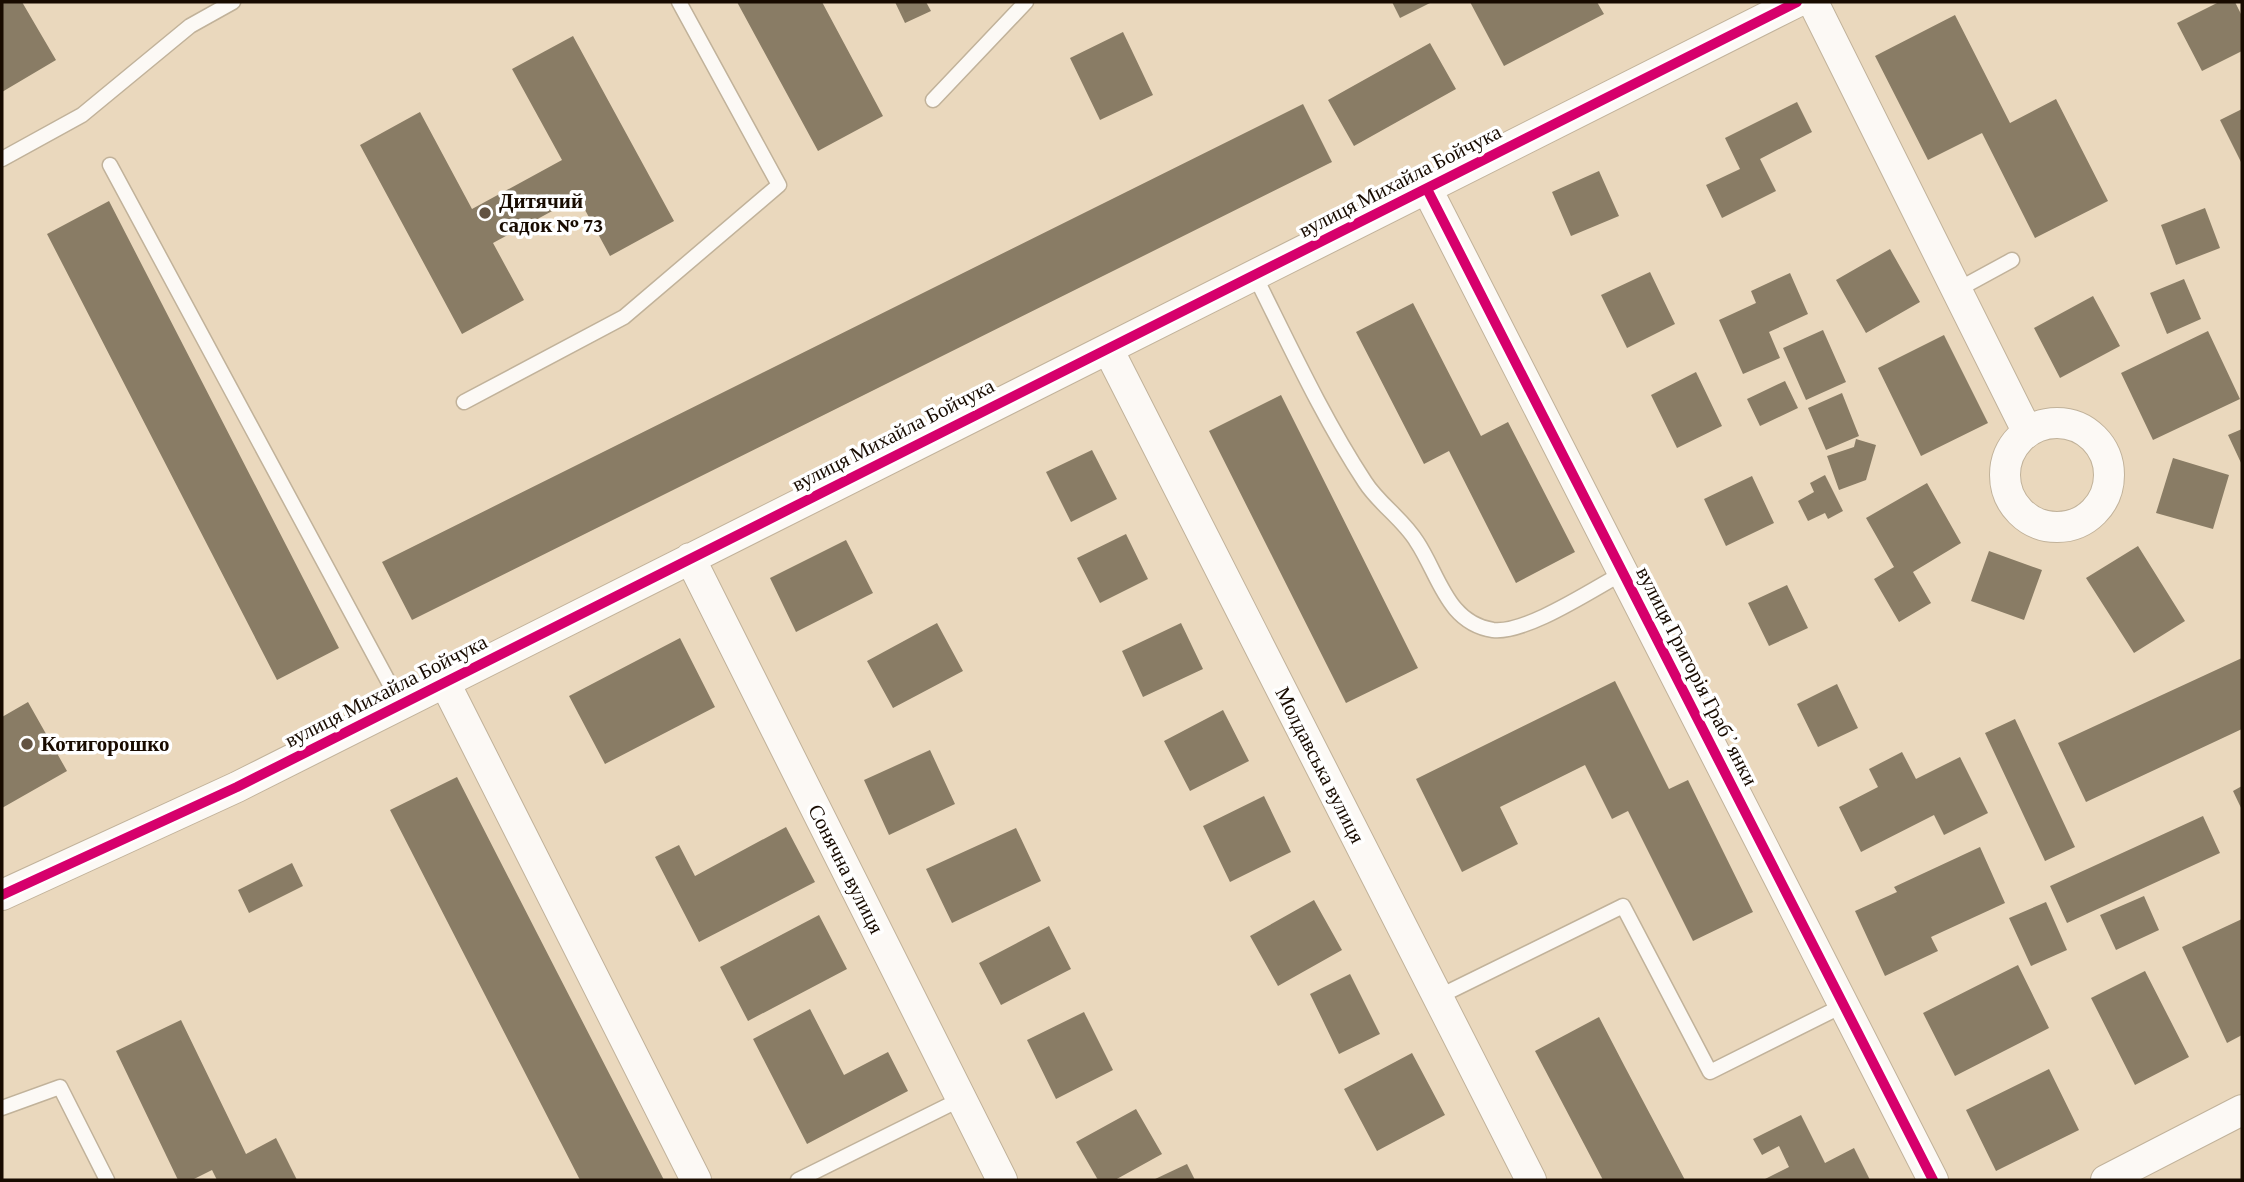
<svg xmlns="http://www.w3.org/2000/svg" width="2244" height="1182" font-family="'Crimson Pro',serif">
<rect width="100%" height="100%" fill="#ead8bd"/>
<path fill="#897c65" d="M2,2H22L56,60L2,92Z
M737,2H822L883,116L818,151Z
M895,2H926L931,11L905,23Z
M1392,2H1432L1400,18Z
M1470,2H1597L1604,14L1504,66Z
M2219,2H2235L2242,16V51L2202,71L2177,23Z
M1955,15L2010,123L2056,99L2108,201L2035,238L1982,133L1928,160L1875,56Z
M1123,32L1153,95L1100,120L1070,58Z
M573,36L674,221L610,256L578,197L493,243L524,300L462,334L360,145L420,112L472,209L562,160L512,69Z
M1430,43L1456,89L1354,146L1328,100Z
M1797,102L1812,132L1760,159L1776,191L1722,218L1706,185L1740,169L1725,138Z
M1303,104L1332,162L412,620L382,562Z
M2242,109V164L2220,120Z
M1599,171L1619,216L1571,236L1552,192Z
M109,201L339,648L277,680L47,234Z
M2205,208L2220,248L2176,265L2161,225Z
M1890,249L1920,302L1866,333L1836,280Z
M1650,272L1675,324L1627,348L1601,295Z
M1790,273L1808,314L1769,332L1780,358L1743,374L1719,320L1756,303L1751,291Z
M2184,279L2201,319L2167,334L2150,293Z
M2093,296L2120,346L2060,378L2034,328Z
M1413,303L1481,436L1508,422L1575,552L1516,583L1449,451L1424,464L1356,332Z
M1823,330L1846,382L1806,400L1783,348Z
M2208,331L2240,399L2153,440L2121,373Z
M1944,335L1988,423L1921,456L1878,368Z
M1696,372L1722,426L1677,448L1651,395Z
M1785,381L1798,408L1760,426L1747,399Z
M1842,393L1859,436L1826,450L1808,408Z
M1281,395L1418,668L1346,703L1209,431Z
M2242,429V465L2228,435Z
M1856,439L1876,445L1866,480L1839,490L1827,456L1854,447Z
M1092,450L1117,499L1071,522L1046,472Z
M2173,458L2229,475L2213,529L2156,513Z
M1825,475L1843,511L1828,519L1825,513L1808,521L1798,501L1814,492L1810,483Z
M1752,476L1774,523L1726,546L1704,499Z
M1927,483L1961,543L1913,572L1931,603L1899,622L1874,579L1894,567L1866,518Z
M1126,534L1148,579L1100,603L1077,558Z
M846,540L873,593L796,632L770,578Z
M2138,546L2185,621L2134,653L2086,578Z
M1989,551L2042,570L2024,620L1971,601Z
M1787,585L1808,628L1769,646L1748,603Z
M937,623L963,671L893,708L867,661Z
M1181,623L1203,669L1143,697L1122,651Z
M680,638L715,707L605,764L569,696Z
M2242,658V729L2086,802L2058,743Z
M1615,681L1669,789L1688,780L1753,912L1693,941L1628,811L1612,819L1585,765L1500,807L1518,844L1462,872L1416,779Z
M1837,684L1858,728L1818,747L1797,704Z
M28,702L67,771L2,808V717Z
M1223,710L1249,761L1190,791L1164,741Z
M2015,719L2075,847L2045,861L1985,733Z
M930,750L955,804L889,835L864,780Z
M1902,752L1916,779L1960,757L1988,813L1944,835L1934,815L1861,852L1839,807L1878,787L1869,769Z
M457,777L558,974L664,1180H580L390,810Z
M2242,786V810L2233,791Z
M1264,796L1291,852L1230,882L1203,826Z
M2203,816L2220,853L2067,923L2050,886Z
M786,827L815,882L699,942L655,857L679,845L695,876Z
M1016,828L1041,881L952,923L926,869Z
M1980,847L2005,903L1931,937L1938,951L1885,976L1855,911L1897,892L1894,887Z
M292,863L303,886L249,913L238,890Z
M2144,896L2159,930L2116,950L2100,915Z
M1314,900L1342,950L1278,986L1250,936Z
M2046,902L2067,950L2031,966L2009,918Z
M819,915L847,969L748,1021L720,967Z
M2242,919V1035L2227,1043L2182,947Z
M1049,926L1071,969L1001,1005L979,963Z
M2018,965L2049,1028L1955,1076L1923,1013Z
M2145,971L2189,1057L2135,1085L2091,998Z
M1350,974L1380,1034L1339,1054L1310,994Z
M810,1009L844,1075L888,1052L908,1091L807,1144L753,1039Z
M1084,1012L1113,1070L1056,1099L1027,1040Z
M1599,1017L1625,1067L1685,1180H1603L1535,1051Z
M181,1020L246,1154L276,1138L297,1180H217L212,1170L192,1180H178L116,1051Z
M1412,1053L1445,1115L1377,1151L1344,1089Z
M2049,1069L2079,1130L1996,1171L1966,1110Z
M1136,1109L1162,1154L1115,1180H1098L1076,1142Z
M1801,1115L1825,1163L1854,1148L1870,1180H1763L1789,1167L1779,1146L1762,1155L1753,1139Z
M1187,1164L1195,1180H1153Z"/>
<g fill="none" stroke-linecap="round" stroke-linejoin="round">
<g stroke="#c1b29a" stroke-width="17">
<path id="lane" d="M933,100L1026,2
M2,159L82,115L190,26L233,2
M110,165L401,705
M1255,276C1289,344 1323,418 1365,482C1379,504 1403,519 1417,542C1439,575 1447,623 1493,630C1526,634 1593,589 1623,573
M1957,290L2012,260
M464,402L624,317L779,185L679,2
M1438,997L1623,906L1710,1072L1844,1005
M2,1108L60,1087L107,1180
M798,1180L961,1099"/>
</g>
<g stroke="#c1b29a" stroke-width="32">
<path id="street" d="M1813,2L2027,431
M1427,189L1933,1180
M1108,349L1531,1180
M2005 475a52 52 0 1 1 104 0a52 52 0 1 1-104 0Z
M690,558L1002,1180
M445,683L696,1180
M2,895L237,787L1797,2
M2106,1180L2242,1110"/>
</g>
<use href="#lane" stroke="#fcf9f5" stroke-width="14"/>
<use href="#street" stroke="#fcf9f5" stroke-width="30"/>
<g stroke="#fff" stroke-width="15">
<path id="cycleway" d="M1427,189L1933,1180
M2,895L237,787L1797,2"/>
</g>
<use href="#cycleway" stroke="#d6006c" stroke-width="10"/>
</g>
<g fill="#625342" stroke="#fff" stroke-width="2.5">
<circle cx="485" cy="213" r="7"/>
<circle cx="27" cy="744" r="7"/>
</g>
<g text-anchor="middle" stroke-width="7" stroke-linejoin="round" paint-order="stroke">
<g font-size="21" fill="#180b00" stroke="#fff">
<text transform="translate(1400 181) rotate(-27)" y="7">вулиця Михайла Бойчука</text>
<text transform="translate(893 435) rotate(-27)" y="7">вулиця Михайла Бойчука</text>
<text transform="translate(1697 676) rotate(63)" y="7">вулиця Григорія Грабʼянки</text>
<text transform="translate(386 691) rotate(-27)" y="7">вулиця Михайла Бойчука</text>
<text transform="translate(1320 765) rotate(63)" y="7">Молдавська вулиця</text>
<text transform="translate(846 869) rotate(63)" y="7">Сонячна вулиця</text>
</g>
<g font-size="21" font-weight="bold" fill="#180b00" stroke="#fff" text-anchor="start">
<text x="499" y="208">Дитячий<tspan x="499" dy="24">садок № 73</tspan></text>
<text x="41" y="751">Котигорошко</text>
</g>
</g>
<rect width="2244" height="1182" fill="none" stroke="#180b00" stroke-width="7"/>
</svg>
